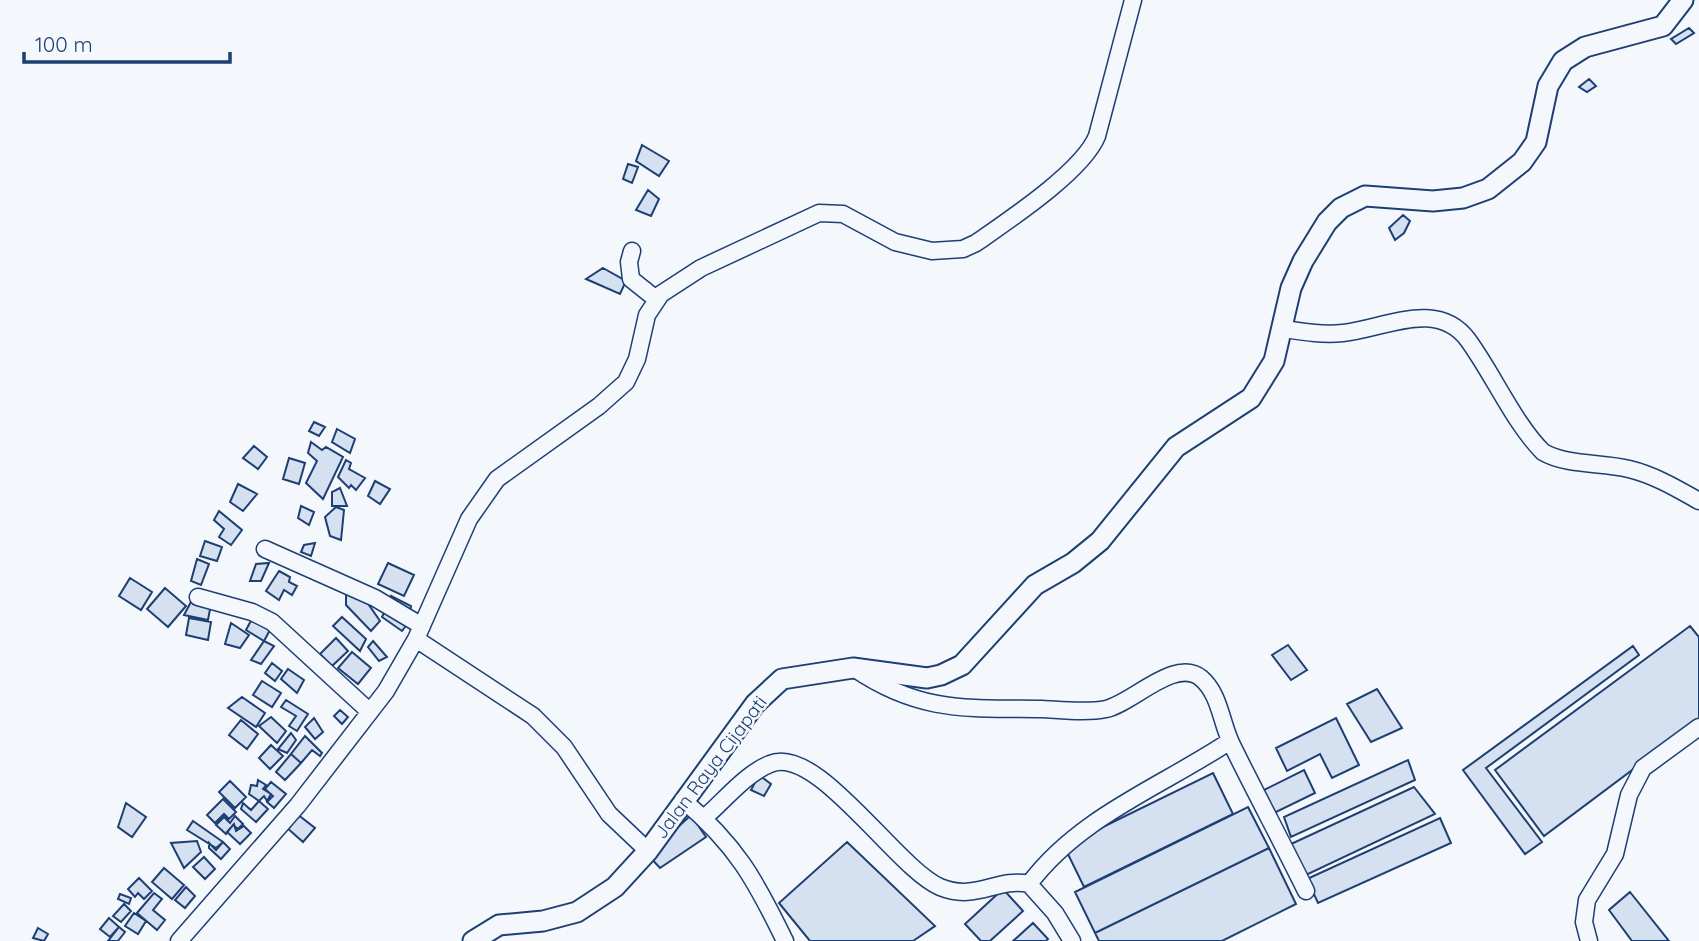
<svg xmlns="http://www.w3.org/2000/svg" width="1699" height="941" font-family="Quicksand,sans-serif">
<rect width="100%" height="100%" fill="#f4f7fb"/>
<path fill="#d5e0f0" stroke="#1d3f73" stroke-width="2" d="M1689,28L1694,33L1676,44L1671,39Z
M1589,79L1596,86L1587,92L1579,87Z
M642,145L669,161L659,176L636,161Z
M628,164L638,167L632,183L623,179Z
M648,190L659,199L651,216L636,210Z
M1403,215L1410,221L1404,233L1395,240L1389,228Z
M603,268L626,281L620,294L586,279Z
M314,422L325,427L319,436L309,431Z
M337,429L355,439L350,453L332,442Z
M311,442L322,450L326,447L343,457L323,499L306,483L317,461L308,453Z
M254,446L267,457L258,469L243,458Z
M289,458L305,463L299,484L283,479Z
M346,460L351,463L349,469L365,478L356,490L351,485L349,488L338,477Z
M375,481L390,489L380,504L368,496Z
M238,484L257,494L243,511L230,502Z
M340,488L347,506H332V492Z
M301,506L314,512L309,525L298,518Z
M336,507L344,510L341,540L330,536L325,517Z
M219,511L242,530L231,545L219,537L224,529L214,520Z
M205,541L222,547L217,561L200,556Z
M315,543L311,556L301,552L304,545Z
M197,559L209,564L201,585L191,581Z
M269,563L261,581H250L256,564Z
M388,563L414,575L404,596L378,584Z
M279,571L290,577L289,582L297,586L292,595L284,590L279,600L266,591Z
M130,578L152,592L141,610L119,596Z
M165,588L186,606L168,627L147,609Z
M351,591L371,599L369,605L380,621L371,631L346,605V594Z
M391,596L411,606L410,613L390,603Z
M192,600L211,604L208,620L184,615Z
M386,609L408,623L402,631L382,617Z
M253,617L271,628L264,641L246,630Z
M342,617L366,639L360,651L333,626Z
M189,618L211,622L208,640L186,635Z
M231,623L249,635L240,648L225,644Z
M1690,626L1699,637V720L1544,836L1495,770Z
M336,638L348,651L332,666L320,654Z
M264,641L274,646L261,664L251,660Z
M373,641L387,657L379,661L368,647Z
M1288,645L1307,670L1291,680L1272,655Z
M1633,646L1639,655L1486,768L1542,842L1525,854L1463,770Z
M352,652L371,668L358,684L338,668Z
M272,663L282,671L275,681L265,673Z
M288,669L304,680L297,693L281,679Z
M262,681L281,693L272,707L253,695Z
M1377,689L1402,728L1371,742L1347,704Z
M242,697L265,713L256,727L228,708Z
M286,700L308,714L297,731L289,726L296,716L281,707Z
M340,710L348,717L342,724L334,716Z
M271,717L286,731L277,743L259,726Z
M314,718L323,732L315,739L305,727Z
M1336,718L1359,765L1332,778L1320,754L1287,771L1276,748Z
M241,720L258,734L247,749L229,735Z
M291,733L296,740L287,753L278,749Z
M305,736L322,753L320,756L312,750L301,763L291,754Z
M271,745L283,756L270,769L259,758Z
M291,754L301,763L285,780L276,772Z
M1408,760L1415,780L1291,837L1284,817Z
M1304,770L1315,793L1272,814L1260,792Z
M1213,773L1233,814L1084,887L1064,846Z
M759,775L771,784L764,796L751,790Z
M258,780L266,785L263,789L271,794L267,801L264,796L259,801L249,794L251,785L257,786Z
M230,781L246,797L235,808L219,792Z
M271,782L286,794L274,808L267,802L273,796L265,789Z
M1414,787L1435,814L1306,875L1291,844Z
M223,799L236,812L229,819L224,814L215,823L207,815Z
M259,801L268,809L256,822L241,809L243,803L251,810Z
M126,803L146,817L132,837L118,827Z
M1248,807L1269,848L1095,933L1075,892Z
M297,814L315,828L303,842L286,827Z
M691,815L706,837L660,868L648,855Z
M235,816L243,824L238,829L233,825L226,834L216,825L224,817L230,823Z
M1440,818L1451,843L1318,903L1307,879Z
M193,821L223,842L216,848L187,830Z
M234,824L236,831L244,826L251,833L240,844L227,832Z
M197,841L201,852L184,868L171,843Z
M223,842L230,849L221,859L209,848V843L216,850Z
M847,842L935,926L913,941H810L779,903Z
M1269,848L1296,904L1222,941H1099L1095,933Z
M204,857L215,869L205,879L193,867Z
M164,868L184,885L172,899L152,882Z
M139,878L152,891L144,899L138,893L135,897L128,889Z
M186,887L195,896L185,908L175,900Z
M1003,889L1023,911L990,941H981L965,924Z
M1630,892L1669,941H1632L1609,910Z
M154,893L162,899L153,910L165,920L157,930L137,913Z
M120,894L131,898L129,904L118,899Z
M124,904L131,911L121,922L113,916Z
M134,913L146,921L138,934L125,926Z
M109,918L119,927L110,937L100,929Z
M1033,923L1048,939L1046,941H1013Z
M119,927L125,932L118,941H108Z
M38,928L48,934L44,941L33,938Z"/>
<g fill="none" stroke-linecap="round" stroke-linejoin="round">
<g stroke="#1d3f73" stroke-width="19">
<path id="minor" d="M632,251L629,262L631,279L656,299
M1284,329C1304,332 1322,335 1343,333C1384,329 1437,298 1468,340C1493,374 1514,423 1543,452C1567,466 1602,462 1629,469C1654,475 1676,488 1699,501
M265,549L375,598L422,626
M198,597L252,612L272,622L370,712
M416,639L533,716L564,747L609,814L648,851
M855,669C920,713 967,708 1042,709C1062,710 1087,713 1106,709C1133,703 1175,657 1201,678C1220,694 1221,723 1232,745C1256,794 1282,842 1306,891
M683,800C736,845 755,879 785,941
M704,818C724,801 745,774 770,764C816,743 896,868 940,887C976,902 997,877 1029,884L1055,913L1072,941
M1029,884C1080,816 1161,787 1230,741
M179,941L298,805L386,691L416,639L469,519L497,479L599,406L626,382L637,359L647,315L661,294L701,268L819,213L843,214L895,242L932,251L963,249L976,243C1009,220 1083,171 1097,136L1133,0
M1589,941L1584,922L1587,900L1615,854L1629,795L1643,768L1699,727"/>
</g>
<g stroke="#1d3f73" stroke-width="23">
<path id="major" d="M473,941L499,925L543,921L577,912L615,887L648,851L755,704L782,679L853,668L927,678L941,675L962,665L1035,585L1073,563L1100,541L1176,447L1251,398L1274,361L1291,288L1303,261L1327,222L1341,208L1365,196L1433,201L1463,198L1488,189L1522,162L1536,142L1548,86L1563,61L1585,47L1663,26L1683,0"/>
</g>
<use href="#minor" stroke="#f4f7fb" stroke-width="16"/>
<use href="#major" stroke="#f4f7fb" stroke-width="19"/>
</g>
<g text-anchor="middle" stroke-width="5" stroke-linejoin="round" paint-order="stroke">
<g font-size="19" fill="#1d3f73" stroke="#f4f7fb">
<text transform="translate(710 767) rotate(-53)" y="7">Jalan Raya Cijapati</text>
</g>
</g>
<path d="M24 52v10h206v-10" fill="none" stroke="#1d3f73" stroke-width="3.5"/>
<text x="35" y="52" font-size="21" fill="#1d3f73" stroke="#f4f7fb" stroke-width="5" paint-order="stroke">100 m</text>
</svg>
